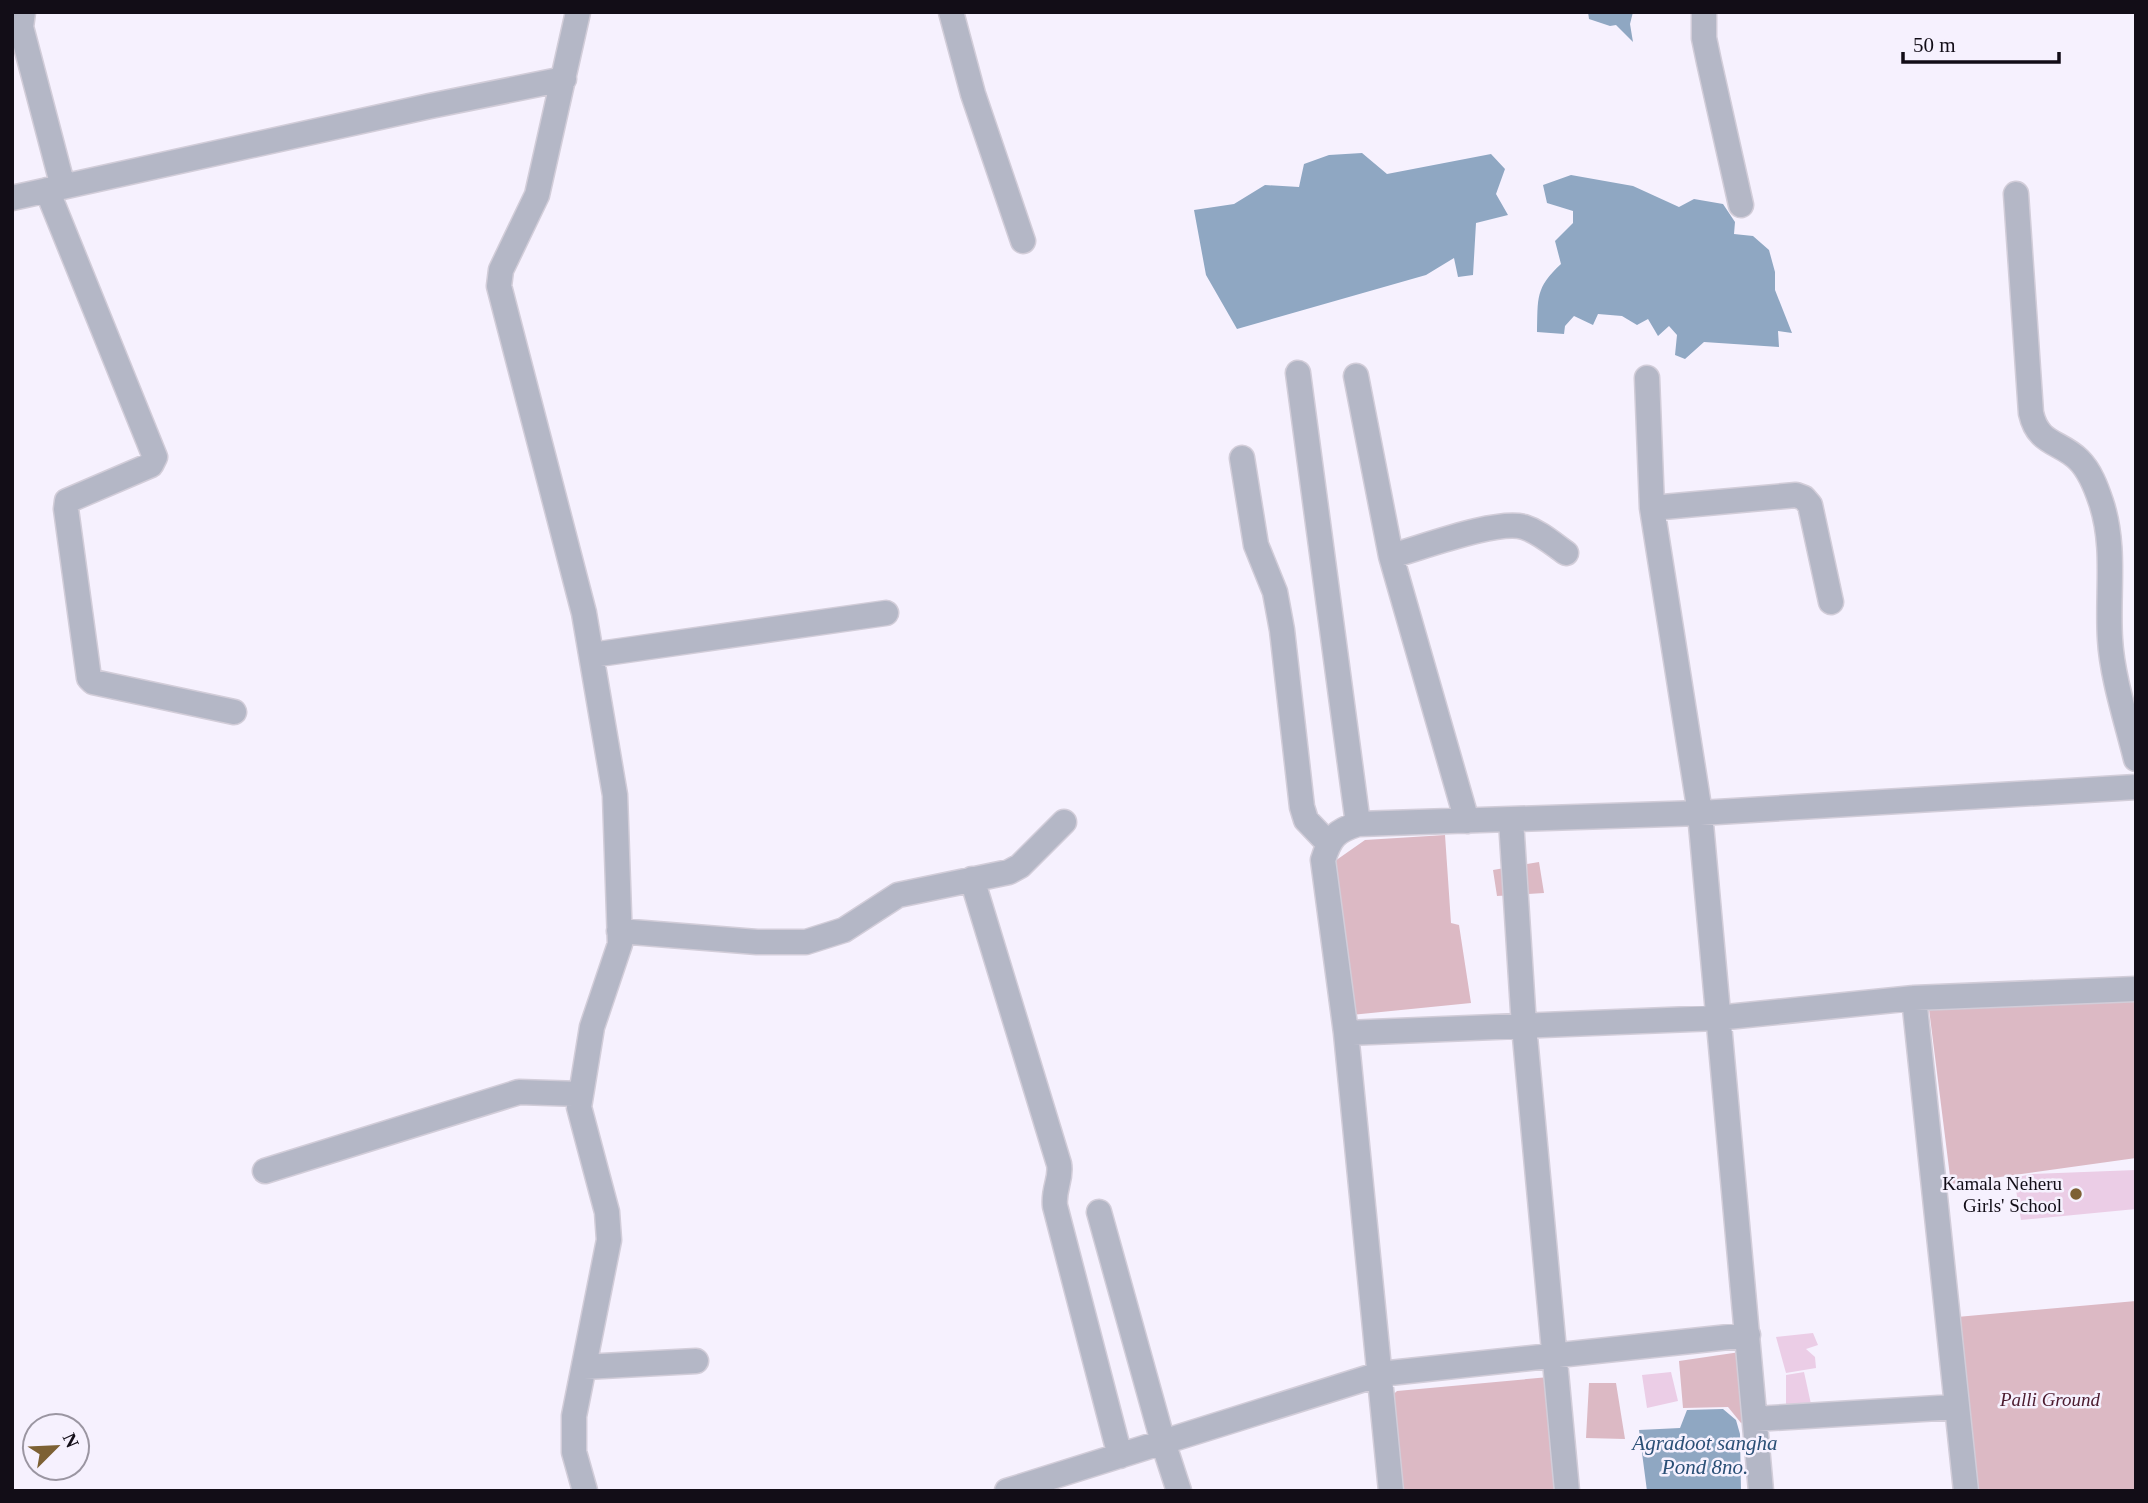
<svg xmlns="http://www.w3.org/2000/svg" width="2148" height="1503" font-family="Georgia,serif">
<rect width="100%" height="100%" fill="#f6f1fe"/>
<path fill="#dcb9c4" d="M1445,835L1451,923L1459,925L1471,1003L1351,1015L1335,861L1365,840Z
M1539,862L1544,893L1497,896L1493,870Z
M2136,995V1158L1951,1184L1929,1009Z
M2136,1301V1491H1970L1957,1317Z
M1740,1352L1745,1420L1741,1423L1728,1407L1683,1408L1679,1361Z
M1560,1376L1567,1491H1394L1385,1402L1397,1391Z
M1589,1383H1616L1625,1439L1586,1438Z"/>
<path fill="#8fa7c2" d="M1588,12H1633L1630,24L1633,42L1616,25L1610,26L1589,19Z
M1362,153L1387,174L1491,154L1505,169L1496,194L1508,215L1476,223L1473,275L1458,277L1454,258L1426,275L1237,329L1206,275L1194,210L1234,204L1265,185L1299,187L1304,164L1329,155Z
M1571,175L1633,186L1679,207L1694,199L1723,204L1735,222L1734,234L1753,236L1769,250L1775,272V290L1792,333L1778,331L1779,347L1704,342L1685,359L1675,355L1677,335L1669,326L1658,336L1648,319L1637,325L1622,316L1598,314L1593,325L1574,316L1565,326L1564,334L1537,332C1538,298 1535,288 1561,264L1555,241L1573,223V211L1547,203L1543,185Z
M1723,1409L1736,1420L1740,1434L1741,1491H1647L1639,1430L1680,1428L1687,1410Z"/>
<path fill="#ebcde6" d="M2136,1170V1209L2021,1220L2014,1178L2031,1174Z
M1813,1333L1818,1345L1806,1349L1815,1357L1816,1368L1786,1373L1776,1337Z
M1671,1372L1678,1401L1647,1408L1642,1375Z
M1804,1372L1811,1404L1786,1408V1375Z"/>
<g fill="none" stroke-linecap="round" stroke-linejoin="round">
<g stroke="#d2cdd9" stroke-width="27">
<path id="street" d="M23,12L21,27L63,187
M578,12L537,195L501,270L499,286L584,613L615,795L620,944L592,1027L579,1107L607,1212L609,1240L574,1416V1452L585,1491
M951,12L973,94L1023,241
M1704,12V38L1709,62L1741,205
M47,190L155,457L151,465L67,501L66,509L89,678L93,682L234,712
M2016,194L2031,413C2038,445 2060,441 2079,460C2090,471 2096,487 2101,502C2116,547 2107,593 2110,639C2112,677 2127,722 2136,759
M12,198L430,106L564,79
M1298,373L1358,824
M1356,376L1391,556L1467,821
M1647,378L1652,508L1700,813L1761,1491
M1242,458L1256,545L1275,592L1282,630L1302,807L1306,820L1328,843
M1652,508L1796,495L1804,498L1810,505L1831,602
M1391,556C1421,548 1497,519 1524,527C1540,532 1553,544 1566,553
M592,655L886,613
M1511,820L1524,1026L1567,1491
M972,879L1059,1164C1062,1179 1053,1188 1055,1206L1120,1456
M619,931L757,942H806L844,930L898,895L1009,872L1020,866L1064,822
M1914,998L1966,1491
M1346,1033L1717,1018L1914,998L2136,989
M265,1171L519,1092L581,1094
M1099,1212L1163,1442L1179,1491
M584,1367L696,1361
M1755,1419L1956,1407
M1007,1491L1380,1374L1748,1335
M1391,1491L1346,1033L1323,860C1330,837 1336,831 1358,824L1700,813L2136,787"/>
</g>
<use href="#street" stroke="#b4b7c6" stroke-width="24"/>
</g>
<circle fill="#7d6134" stroke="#f6f1fe" stroke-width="2.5" cx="2076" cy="1194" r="7"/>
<g text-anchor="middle" stroke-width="5" stroke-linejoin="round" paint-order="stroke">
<g font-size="19" fill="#120d17" stroke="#f6f1fe" text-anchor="end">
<text x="2062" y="1190">Kamala Neheru<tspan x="2062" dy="22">Girls' School</tspan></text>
</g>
<g font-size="19" font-style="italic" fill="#4b1a2e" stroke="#f6f1fe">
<text x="2050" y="1406">Palli Ground</text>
</g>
<g font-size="21" font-style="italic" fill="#2a4f76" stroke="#f6f1fe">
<text x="1705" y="1450">Agradoot sangha<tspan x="1705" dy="24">Pond 8no.</tspan></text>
</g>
</g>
<rect width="2148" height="1503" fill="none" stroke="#120d17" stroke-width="28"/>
<g transform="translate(56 1447) rotate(66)"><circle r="33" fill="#f6f1fe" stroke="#9b96a2" stroke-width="2"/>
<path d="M0-5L12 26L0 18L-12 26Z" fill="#7d6134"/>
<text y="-10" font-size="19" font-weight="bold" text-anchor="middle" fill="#120d17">N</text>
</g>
<path d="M1903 52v10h156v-10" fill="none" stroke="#120d17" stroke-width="3.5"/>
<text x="1913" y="52" font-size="21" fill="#120d17" stroke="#f6f1fe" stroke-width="5" paint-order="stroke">50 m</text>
</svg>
